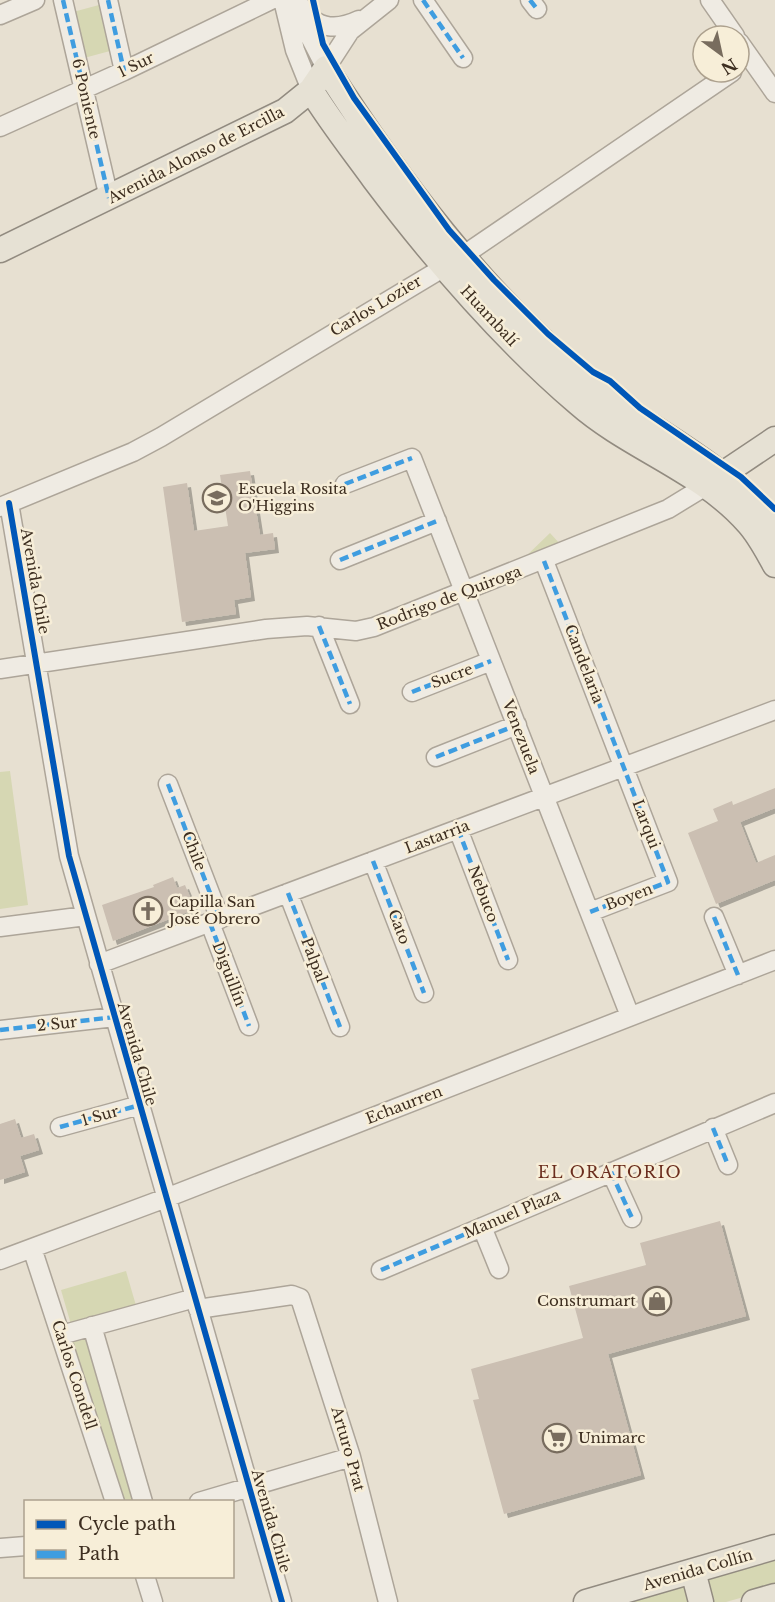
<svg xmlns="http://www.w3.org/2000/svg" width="775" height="1602" font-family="'Libre Baskerville',serif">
<defs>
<filter id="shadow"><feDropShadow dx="4" dy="4" stdDeviation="0" flood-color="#0004"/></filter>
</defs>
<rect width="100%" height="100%" fill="#e7e0d1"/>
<path fill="#d6d7b3" d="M99,5L110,51L84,58L73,12Z
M550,533L561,545L520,562Z
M10,771L28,905L0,909V772Z
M126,1271L137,1309L72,1328L61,1290Z
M89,1335L140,1501H124L70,1341Z
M775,1557V1588L726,1602H621Z"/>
<path fill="#cbbfb2" filter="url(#shadow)" d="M250,471L260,535L273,533L275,549L245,553L251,597L234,600L236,614L182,622L163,487L187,483L194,531L228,526L220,475Z
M775,788V808L740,822L756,863L775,855V880L716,904L688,833L718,821L713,809L732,801L733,805Z
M173,877L177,888L185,885L195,909L113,941L102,905L154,887L153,885Z
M15,1119L21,1138L34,1134L39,1150L20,1156L25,1172L0,1180V1124Z
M720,1221L746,1316L608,1354L641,1475L504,1514L473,1400L479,1399L471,1369L583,1338L569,1286L646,1265L640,1243Z"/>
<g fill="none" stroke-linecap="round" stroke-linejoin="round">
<g stroke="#ada599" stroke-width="21">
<path id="minor" d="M63,0L109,198
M108,0L124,71
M283,0L295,50L311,90
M298,0L310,37L326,68L350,31L389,0
M423,0L463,58
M530,0L537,9
M710,0L735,36
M303,8C316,30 338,30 359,20
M0,15L35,0
M739,42L775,93
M0,127L124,71L271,0
M345,484L412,458L630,1016
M9,503L69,856L282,1602
M0,507L133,452L161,437L461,257L732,72
M340,560L437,521
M544,561L668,882L590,912
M319,626L350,704
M0,669L266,629L307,626L356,631L374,627L668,509L704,487
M412,692L491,661
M436,757L517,725
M168,784L220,919
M458,829L508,960
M373,861L424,993
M288,893L340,1027
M714,917L738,975
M210,923L249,1026
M0,927L86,916
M99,964L775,710
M0,1030L115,1017
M60,1127L140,1105
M713,1128L728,1165
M611,1172L632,1218
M482,1227L499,1269
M32,1248L115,1502
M0,1260L166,1198L775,960
M381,1270L775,1103
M198,1309L292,1295L300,1298L351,1457L388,1602
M92,1326L143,1502
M61,1335L195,1298
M199,1502L351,1457
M0,1548L26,1546
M145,1576L153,1602"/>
</g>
<g stroke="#928b80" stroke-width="27">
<path id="major" d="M311,90C330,121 353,150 374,179C435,260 501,337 578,403C629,448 703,471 748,523C759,535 767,551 775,565
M0,250L285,111L311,90L326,68C399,182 480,290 584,378C646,431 727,461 775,530
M711,482L775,439
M693,1571L701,1602
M586,1602L775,1547
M754,1602L775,1596"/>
</g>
<use href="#minor" stroke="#efebe3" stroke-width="18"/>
<use href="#major" stroke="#e6e1d4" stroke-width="24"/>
<path stroke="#3f9de0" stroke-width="4.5" stroke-dasharray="9 4.5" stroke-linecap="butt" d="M63,0L109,198
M108,0L124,71
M423,0L463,58
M530,0L537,9
M345,484L412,458
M340,560L437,521
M544,561L668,882L590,912
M319,626L350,704
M412,692L491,661
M436,757L517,725
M168,784L220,919
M458,829L508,960
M373,861L424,993
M288,893L340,1027
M714,917L738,975
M210,923L249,1026
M0,1030L115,1017
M60,1127L140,1105
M713,1128L728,1165
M611,1172L632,1218
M381,1270L482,1227"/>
<g stroke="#f7eed8" stroke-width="10">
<path id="cycleway" d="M313,0L323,44L354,98L449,230L494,280L548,334L593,372L610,381L640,408L741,477L775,509
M9,503L69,856L282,1602"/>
</g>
<use href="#cycleway" stroke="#0057b8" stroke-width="6"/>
</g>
<defs>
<g id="school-ring" transform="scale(1.5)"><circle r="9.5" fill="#f7eed8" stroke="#786c5e" stroke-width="1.5"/><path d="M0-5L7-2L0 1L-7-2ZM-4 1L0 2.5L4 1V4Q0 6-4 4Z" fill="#786c5e"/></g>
<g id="church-ring" transform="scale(1.5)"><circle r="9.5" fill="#f7eed8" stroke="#786c5e" stroke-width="1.5"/><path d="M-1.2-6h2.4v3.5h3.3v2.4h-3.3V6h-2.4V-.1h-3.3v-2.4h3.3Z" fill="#786c5e"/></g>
<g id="shop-ring" transform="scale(1.5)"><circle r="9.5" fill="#f7eed8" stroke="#786c5e" stroke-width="1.5"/><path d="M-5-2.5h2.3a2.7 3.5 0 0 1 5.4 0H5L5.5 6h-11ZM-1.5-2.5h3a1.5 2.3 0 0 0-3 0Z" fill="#786c5e"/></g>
<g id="supermarket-ring" transform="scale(1.5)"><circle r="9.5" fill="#f7eed8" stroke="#786c5e" stroke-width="1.5"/><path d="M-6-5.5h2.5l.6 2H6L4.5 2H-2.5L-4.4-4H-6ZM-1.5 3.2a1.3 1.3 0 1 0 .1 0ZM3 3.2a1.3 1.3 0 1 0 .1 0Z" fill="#786c5e"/></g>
</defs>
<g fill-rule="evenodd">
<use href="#school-ring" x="217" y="498"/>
<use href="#church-ring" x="148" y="911"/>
<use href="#shop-ring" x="657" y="1301"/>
<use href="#supermarket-ring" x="557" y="1438"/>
</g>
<g text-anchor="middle" stroke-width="5" stroke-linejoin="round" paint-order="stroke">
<g font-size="15" fill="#3d2e20" stroke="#f7eed8">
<text transform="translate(136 65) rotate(-26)" y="5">1 Sur</text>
<text transform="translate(86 99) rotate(77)" y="5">6 Poniente</text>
<text transform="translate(196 155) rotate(-27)" y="5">Avenida Alonso de Ercilla</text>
<text transform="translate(376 306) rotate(-31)" y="5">Carlos Lozier</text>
<text transform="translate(489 316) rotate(47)" y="5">Huambalí</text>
<text transform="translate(35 581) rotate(80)" y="5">Avenida Chile</text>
<text transform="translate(449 598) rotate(-21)" y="5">Rodrigo de Quiroga</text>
<text transform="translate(584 664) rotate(69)" y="5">Candelaria</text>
<text transform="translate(452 676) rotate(-21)" y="5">Sucre</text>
<text transform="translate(521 737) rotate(69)" y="5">Venezuela</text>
<text transform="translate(646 824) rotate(69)" y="5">Larqui</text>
<text transform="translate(437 837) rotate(-21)" y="5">Lastarria</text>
<text transform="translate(194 851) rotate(69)" y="5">Chile</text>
<text transform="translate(483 894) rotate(69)" y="5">Nebuco</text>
<text transform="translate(629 897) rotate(-21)" y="5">Boyen</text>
<text transform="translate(399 927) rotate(69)" y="5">Cato</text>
<text transform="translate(314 960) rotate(69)" y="5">Palpal</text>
<text transform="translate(229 974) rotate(69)" y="5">Diguillín</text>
<text transform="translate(57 1024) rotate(-6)" y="5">2 Sur</text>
<text transform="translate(137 1054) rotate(74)" y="5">Avenida Chile</text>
<text transform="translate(404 1105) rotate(-21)" y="5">Echaurren</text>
<text transform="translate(100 1116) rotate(-16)" y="5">1 Sur</text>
<text transform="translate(512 1214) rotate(-23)" y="5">Manuel Plaza</text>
<text transform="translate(74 1375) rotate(72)" y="5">Carlos Condell</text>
<text transform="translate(348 1449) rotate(74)" y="5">Arturo Prat</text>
<text transform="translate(271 1521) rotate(74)" y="5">Avenida Chile</text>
<text transform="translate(698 1570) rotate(-16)" y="5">Avenida Collín</text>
</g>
<g font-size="15" fill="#3d2e20" stroke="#f7eed8" text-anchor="start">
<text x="238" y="494">Escuela Rosita<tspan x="238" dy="17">O'Higgins</tspan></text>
<text x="169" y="907">Capilla San<tspan x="169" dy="17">José Obrero</tspan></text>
<text x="636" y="1306" text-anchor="end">Construmart</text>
<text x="578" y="1443">Unimarc</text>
</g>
<g font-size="16" letter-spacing="1.5" fill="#6b2e1e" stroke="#f7eed8">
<text x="610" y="1178">EL ORATORIO</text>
</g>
</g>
<rect x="24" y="1500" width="210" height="78" fill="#f7eed8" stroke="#ada18e" stroke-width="1.5"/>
<rect x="36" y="1520" width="30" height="9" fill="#0057b8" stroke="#ada18e" stroke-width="1.5"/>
<text x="78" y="1530" font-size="18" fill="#3d2e20">Cycle path</text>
<rect x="36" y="1550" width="30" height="9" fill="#3f9de0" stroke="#ada18e" stroke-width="1.5"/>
<text x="78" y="1560" font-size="18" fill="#3d2e20">Path</text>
<g transform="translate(721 54) rotate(147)"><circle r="28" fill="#f7eed8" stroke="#ada18e" stroke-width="1.5"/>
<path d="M0-4.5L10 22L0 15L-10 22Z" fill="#786c5e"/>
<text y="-9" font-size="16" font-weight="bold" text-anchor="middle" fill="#3d2e20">N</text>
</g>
</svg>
